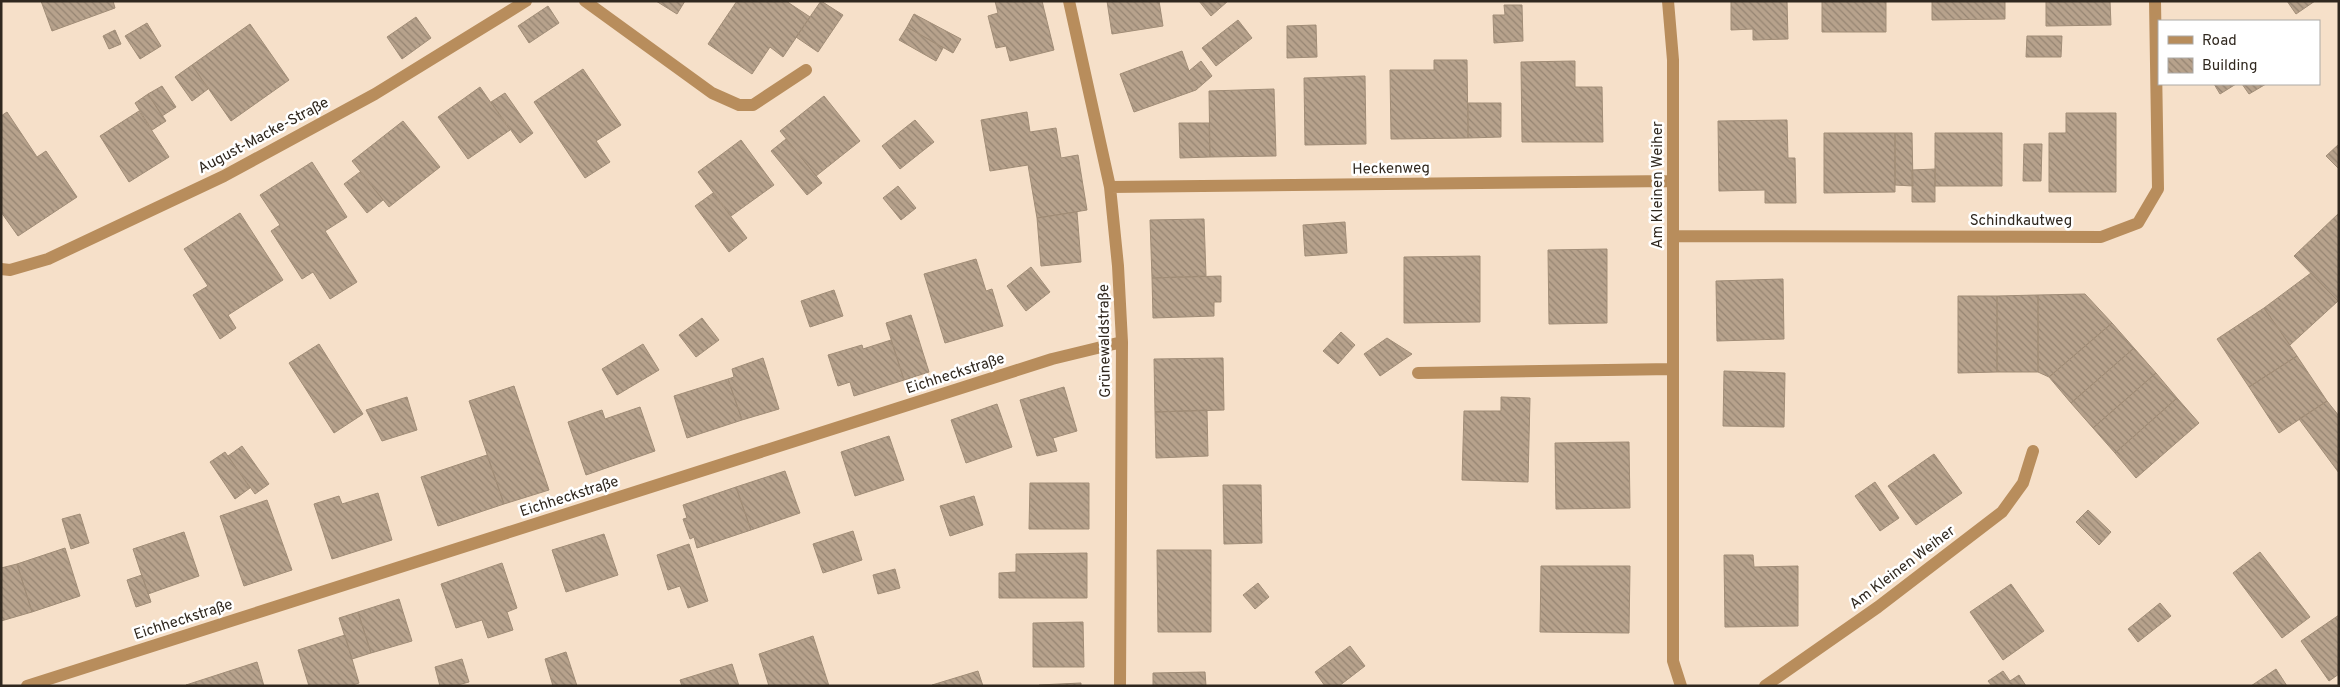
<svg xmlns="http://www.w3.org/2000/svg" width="2340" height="687" font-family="Overpass,sans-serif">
<defs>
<pattern id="building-back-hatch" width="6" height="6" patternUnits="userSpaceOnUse" patternTransform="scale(1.25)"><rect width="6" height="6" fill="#b7a28c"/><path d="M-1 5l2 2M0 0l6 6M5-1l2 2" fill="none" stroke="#958472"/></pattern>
</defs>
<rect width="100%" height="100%" fill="#f6e0c9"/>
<path fill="url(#building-back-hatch)" stroke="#a18d77" d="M41,1H113L115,8L52,31Z
M656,1H685L677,14Z
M737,1H786L810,17L783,57L770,47L752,74L708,44Z
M821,1L843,15L818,52L796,37Z
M995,1H1042L1054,50L1010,61L1006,46L996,48L988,16L998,13Z
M1107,1H1159L1163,26L1112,34Z
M1199,1H1228L1211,16Z
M1731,1H1787L1788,39L1753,40V29L1731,30Z
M1822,1H1886V32H1822Z
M1932,1H2005V19L1932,20Z
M2046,1H2110L2111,25L2046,26Z
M2287,1H2315L2296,14Z
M1504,5H1522L1523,41L1494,43L1493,15H1505Z
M548,6L559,23L529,43L518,26Z
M914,14L961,39L953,53L907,27Z
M416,17L431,38L402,59L387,37Z
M1238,20L1252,38L1216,66L1202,48Z
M147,23L161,46L140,59L125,36Z
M250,24L289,80L231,121L192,65Z
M1316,25L1317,57L1287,58V26Z
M907,27L943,48L936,61L899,40Z
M115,30L121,44L109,49L103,36Z
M2027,36H2062L2061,57H2026Z
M1182,51L1189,71L1201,61L1212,76L1196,90L1134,112L1120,74Z
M1434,60H1467L1468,138L1391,139L1390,70H1434Z
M1575,61V87H1602L1603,142H1522L1521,62Z
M192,65L208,89L192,101L175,77Z
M583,69L621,125L596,141L610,162L585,178L534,102Z
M1365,76L1366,144L1305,145L1304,78Z
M2214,84H2236L2220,94Z
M2242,84H2266L2249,94Z
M162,86L176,107L162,116L148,94Z
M480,87L510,130L468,159L438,117Z
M1274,89L1276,156L1210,157L1209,91Z
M505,93L533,133L520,143L491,102Z
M148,94L166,121L152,130L135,103Z
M824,96L860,141L816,176L780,131Z
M1468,103H1501V137L1468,138Z
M139,111L169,157L129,182L100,136Z
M7,112L37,157L46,151L77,197L18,236L1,212V116Z
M1027,112L1030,132L1056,128L1061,158L1078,155L1087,210L1037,218L1028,165L990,171L981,120Z
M2066,113H2116V192H2049V133H2066Z
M915,120L934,142L900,169L882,146Z
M1787,120L1788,158H1795L1796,203H1765V190L1719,191L1718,121Z
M403,121L440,167L389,207L352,161Z
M1179,123H1209L1210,157L1180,158Z
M1824,133H1895V192L1824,193Z
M1895,133H1912L1913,186L1895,185Z
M1935,133H2002V186H1935Z
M786,139L822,183L807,195L771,151Z
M741,140L774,185L731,216L698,172Z
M2024,144H2042L2041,181H2023Z
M2339,144V169L2326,156Z
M312,162L347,217L325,231L357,282L330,299L313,272L302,279L271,231L280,225L260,195Z
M1935,169V202H1912V170Z
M360,172L383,200L367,213L344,184Z
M898,186L916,208L901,220L883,198Z
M713,193L747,238L729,252L695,206Z
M1077,212L1081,262L1041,266L1037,218Z
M240,213L283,280L228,315L236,328L220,339L193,295L208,286L184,249Z
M2339,213V300L2338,301L2294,256Z
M1204,219L1206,276L1152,278L1150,220Z
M1345,222L1347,253L1305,256L1303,225Z
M1607,249V323L1549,324L1548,250Z
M1480,256V322L1404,323V257Z
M976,259L986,291L992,289L1003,326L945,343L924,274Z
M1031,267L1050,292L1026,311L1007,286Z
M2311,273L2338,301L2290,345L2264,308Z
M1221,276V302H1214V316L1153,318L1152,278Z
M1783,279L1784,339L1717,341L1716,281Z
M834,290L843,316L810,327L801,301Z
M2085,294L2112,323L2049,377L2038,372V295Z
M2038,295V372H1997V296Z
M1958,296H1997V372L1958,373Z
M2264,308L2297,356L2249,387L2217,339Z
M911,315L929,372L904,380L886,323Z
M702,318L719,340L696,357L679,335Z
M2112,323L2134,348L2071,403L2049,377Z
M1341,332L1355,345L1338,364L1323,351Z
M1387,338L1412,354L1380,376L1364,354Z
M891,340L904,380L854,396L850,382L838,386L828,355L862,345L863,349Z
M319,344L363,414L334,433L289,363Z
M643,344L659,370L617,395L602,369Z
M2134,348L2156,373L2093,428L2071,403Z
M2297,356L2327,401L2279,433L2249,387Z
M763,358L779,409L742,420L728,379L734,377L732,369Z
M1223,358L1224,410L1155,412L1154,359Z
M1724,371L1785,373L1784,427L1723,426Z
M2156,373L2177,398L2115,453L2093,428Z
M728,379L742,420L687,438L674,396Z
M514,386L549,490L504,504L469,401Z
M1064,387L1077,431L1053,438L1057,451L1037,456L1020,400Z
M407,397L417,430L382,441L366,410Z
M1501,397L1530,398L1528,482L1462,480L1464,411H1501Z
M2177,398L2199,423L2136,478L2115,453Z
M2327,401L2339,416V473L2299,419Z
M997,404L1012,447L966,463L951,420Z
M640,407L655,451L586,475L568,422L602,410L605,419Z
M1207,410L1208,456L1156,458L1155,412Z
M889,436L904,480L855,496L841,452Z
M1629,442L1630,508L1556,509L1555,443Z
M242,446L269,484L255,494L228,456Z
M225,452L250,488L235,499L210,462Z
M1934,454L1962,493L1916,525L1888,486Z
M487,455L504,504L438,526L421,477Z
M785,471L800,513L751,530L736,487Z
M1875,482L1899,518L1880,531L1855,496Z
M1030,483H1089V529H1029Z
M1223,485H1261L1262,543L1224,544Z
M736,487L751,530L697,548L694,537L690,539L683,519L687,518L683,505Z
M378,493L392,540L332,559L314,504L339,496L342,504Z
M974,496L983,525L950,536L940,506Z
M267,500L292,570L244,586L220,516Z
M2088,510L2111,532L2099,545L2076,522Z
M80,514L89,543L71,549L62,519Z
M853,531L862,560L823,573L813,544Z
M184,532L199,576L148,594L133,549Z
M604,534L618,575L566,592L552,550Z
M689,544L708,601L688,608L680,586L668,590L657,555Z
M65,548L80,596L32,612L17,564Z
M1157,550H1211V632H1158Z
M2260,552L2310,617L2282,638L2233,573Z
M1087,553V598H999V573L1016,572V554Z
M1724,555H1753L1754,567L1798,566V626L1725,627Z
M502,563L517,608L507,612L513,630L488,638L482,620L456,628L441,584Z
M17,564L32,612L1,621V568Z
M1541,566H1630L1629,633L1540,632Z
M895,569L900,588L878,594L873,575Z
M142,575L151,602L136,607L127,580Z
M1258,583L1269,597L1255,609L1243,595Z
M2011,584L2044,631L2003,660L1970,612Z
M399,599L412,641L371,653L358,612Z
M2160,603L2171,616L2138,642L2128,629Z
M358,612L371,653L352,659L339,618Z
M2339,615V674L2329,681L2301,641Z
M1083,622L1084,667H1033V623Z
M345,635L359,683L350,686H309L298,650Z
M813,636L829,686H769L759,654Z
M1350,646L1365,666L1339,686H1325L1315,672Z
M566,652L577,686H553L545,659Z
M462,659L469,682L454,686H440L435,667Z
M257,662L264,686L186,685Z
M732,664L739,686H682L680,680Z
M2276,669L2287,686H2251Z
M978,671L983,686H932V685Z
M2003,671L2010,681L2019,675L2026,686H1992L1988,681Z
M1205,672L1206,686H1153V673Z
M1081,683V686H1039V685Z"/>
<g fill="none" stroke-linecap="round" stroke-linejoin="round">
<path stroke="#b88d5c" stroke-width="12" d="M585,1L712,93L739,105H753L806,70
M1069,1L1110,187L1118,266L1122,342L1120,686
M1668,1L1673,60V661L1681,686
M1110,187L1672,181
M1674,236L2101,237L2138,223L2158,189L2155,1
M1,269L10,270L48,259L224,176L375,94L526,1
M1418,373L1673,369
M27,686L1052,359L1122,342
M1765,686L1878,607L2002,512L2023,483L2033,451"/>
</g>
<g text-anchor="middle" stroke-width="5" stroke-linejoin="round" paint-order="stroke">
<g font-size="15" fill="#30281f" stroke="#fff">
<text transform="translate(263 135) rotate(-28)" y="5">August-Macke-Straße</text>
<text transform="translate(1391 168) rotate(-1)" y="5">Heckenweg</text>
<text transform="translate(1657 185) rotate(-90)" y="5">Am Kleinen Weiher</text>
<text x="2021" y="225">Schindkautweg</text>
<text transform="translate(1104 341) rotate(-91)" y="5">Grünewaldstraße</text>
<text transform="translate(955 373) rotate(-18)" y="5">Eichheckstraße</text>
<text transform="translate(569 496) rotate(-18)" y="5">Eichheckstraße</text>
<text transform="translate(1902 567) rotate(-37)" y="5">Am Kleinen Weiher</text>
<text transform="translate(183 619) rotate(-18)" y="5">Eichheckstraße</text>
</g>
</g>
<rect width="2340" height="687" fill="none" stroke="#30281f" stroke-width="5"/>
<rect x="2158" y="20" width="162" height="65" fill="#ffffff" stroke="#aca9a5"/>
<rect x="2168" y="36" width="25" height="8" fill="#b88d5c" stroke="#aca9a5"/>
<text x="2202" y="45" font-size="15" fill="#30281f">Road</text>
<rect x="2168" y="58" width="25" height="15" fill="url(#building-back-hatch)" stroke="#aca9a5"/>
<text x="2202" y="70" font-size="15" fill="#30281f">Building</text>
</svg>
